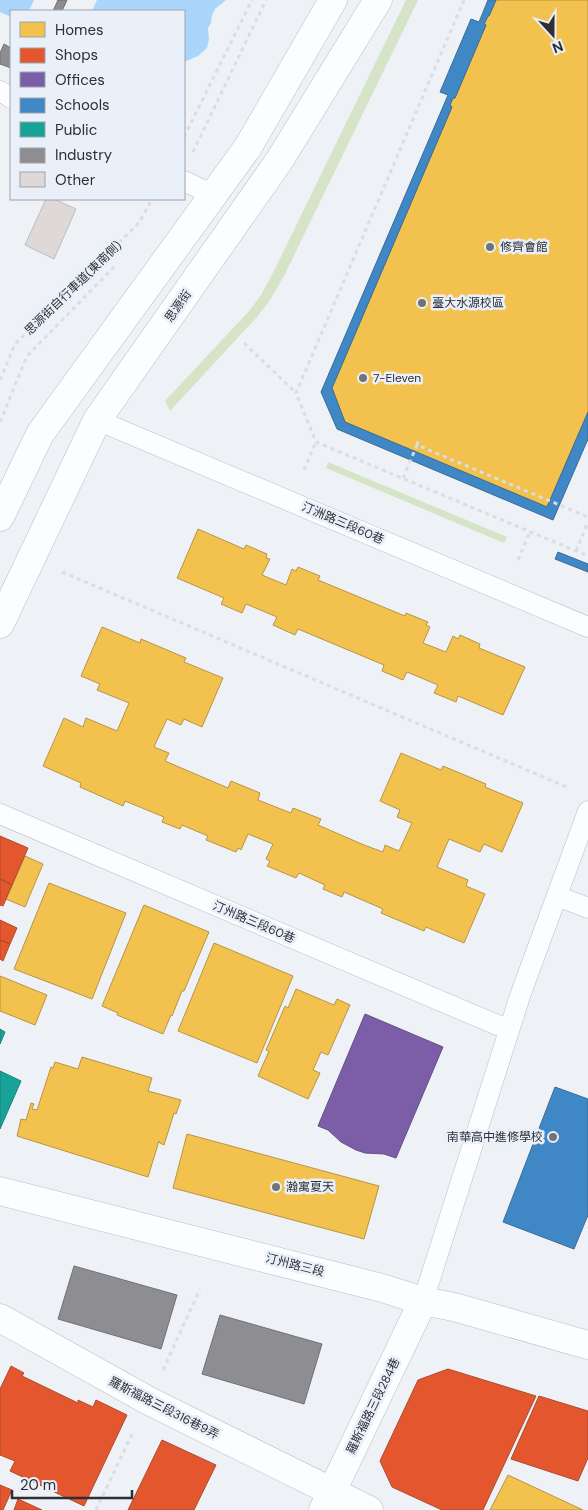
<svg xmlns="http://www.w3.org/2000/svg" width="588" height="1510" font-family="'DM Sans','Noto Sans TC',sans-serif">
<rect width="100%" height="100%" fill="#eef1f6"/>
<path fill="#d5e3c6" d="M406,0H418L284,276L270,300L257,317L170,411L165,401L250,310L261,295L274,271Z
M328,462L507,537L504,543L326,468Z"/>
<path fill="#aad6fc" d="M0,0H34L29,11H11V17L0,12Z
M97,0H226L215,9L212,15L211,23L208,28L209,39L207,48L198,56L184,62V11H92Z"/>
<path fill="#f2c14e" stroke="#b79546" d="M496,0H588V412L547,507L345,422L332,388L452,107L450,105L453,98H455L486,25L484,24L488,16H489Z
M198,529L244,549L246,545L267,554L266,558L270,559L262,575L286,585L292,569L296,571L298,567L320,576L318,580L405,616L406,613L428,622L426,625L430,627L423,643L446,652L453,636L458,639L460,635L480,644L479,648L525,667L503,715L458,696L456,702L434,693L438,685L407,672L403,680L382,671L384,665L298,629L295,635L273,625L277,617L246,604L242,613L221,604L224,598L177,578Z
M102,627L140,643L141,639L186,658L184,662L223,678L202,727L184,719L181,725L167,719L154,747L169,753L165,761L228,788L231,781L260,793L258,800L291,813L293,808L321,819L318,825L364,845L383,852L385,845L399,851L412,823L397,817L400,810L380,801L401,753L441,770L443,766L486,784L485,787L523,803L502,852L484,844L480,852L449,839L437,867L468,880L466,886L485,894L464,943L426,927L424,931L381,913L383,909L344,892L342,897L323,889L325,885L299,873L296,878L267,866L270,861L266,859L273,844L248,834L241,850L238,848L236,852L206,840L208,836L182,825L180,829L162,822L164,817L125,801L123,806L80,787L81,783L43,766L64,718L83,727L86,718L117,731L129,703L97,690L100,684L81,676Z
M25,856L43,864L25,907L6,899Z
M49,883L126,913L92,999L14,969Z
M144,905L209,932L184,991H182L172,1016L171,1015L163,1034L117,1015L118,1013L102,1006Z
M214,943L293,976L257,1063L178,1031Z
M0,976L47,995L35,1025L0,1011Z
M296,989L334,1005L337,999L350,1005L328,1055L321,1052L313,1070L320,1073L308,1099L258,1076L269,1051L266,1050L285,1006L288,1008Z
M82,1057L152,1078L148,1091L181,1100L176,1114L174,1113L164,1145L160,1143L159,1141L148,1177L17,1136L21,1119L26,1120L31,1103L34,1104L32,1109L37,1110L51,1067L53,1068L55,1062L78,1069Z
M187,1134L379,1186L364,1239L173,1188Z
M508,1475L583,1510H490Z"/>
<path fill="#e4572e" stroke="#ad4b30" d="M0,836L28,848L12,885L0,879Z
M0,879L12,885L3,906L0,905Z
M0,920L17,928L10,944L0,940Z
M0,940L10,944L3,961L0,959Z
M11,1366L24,1373L22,1376L78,1403V1400L93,1407L96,1400L127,1415L84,1506L10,1471L15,1461L0,1455V1389Z
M448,1369L536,1396L483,1510H442L392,1487L380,1461L418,1380Z
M539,1396L588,1411V1458L578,1481L511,1459Z
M162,1440L216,1465L194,1510H128Z
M0,1485L12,1490L3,1510H0Z
M18,1499L42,1510H14Z"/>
<path fill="#7b5ea7" stroke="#645084" d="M365,1014L443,1047L396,1158L384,1154L365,1153L356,1150L341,1142L328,1130L318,1126Z"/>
<path fill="#3f88c5" stroke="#3a6d99" d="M488,0H496L489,16H488L484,24L486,25L455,98H453L450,105L452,107L332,388L345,422L547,507L588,412V439L553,520L337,429L321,392L448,95L440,92L471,19L479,22Z
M558,552L588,564V572L555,559Z
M555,1087L588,1099V1215L574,1249L503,1222Z"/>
<path fill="#17a398" stroke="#1e807a" d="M0,1029L5,1032L0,1044Z
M0,1071L21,1081L0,1129Z"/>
<path fill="#8d8d92" stroke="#707176" d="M58,0H67L62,11H53Z
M4,44L11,48V68L0,64V53Z
M74,1266L177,1295L161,1349L58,1319Z
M220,1315L322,1344L304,1404L202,1374Z"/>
<path fill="#dfd8d8" stroke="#bdbdbe" d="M46,199H54L76,209L54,259L25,245Z"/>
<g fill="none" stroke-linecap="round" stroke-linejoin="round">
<g stroke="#bbbdc1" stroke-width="21">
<path id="lane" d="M0,91L11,98
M184,181L213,195
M97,420L588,627
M0,814L509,1030
M557,896L588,908
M423,1301L521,993L588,811"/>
</g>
<g stroke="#bbbdc1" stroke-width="29">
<path id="street" d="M0,1318L149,1401L369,1510
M323,1510L423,1301"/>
</g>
<g stroke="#bbbdc1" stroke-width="29">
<path id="secondary" d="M0,517L40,434L248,147L333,0
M0,624L97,420L279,161L378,0
M0,1191L382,1288L423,1301L454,1307L588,1345"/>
</g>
<path stroke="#dbddde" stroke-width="3" stroke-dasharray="4 4" stroke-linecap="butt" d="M464,0L296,393L316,442L588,556
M184,137L252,0
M193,152L266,0
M244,343L296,393
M0,380L15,344L139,223L152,199
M0,422L27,356L115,266
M417,445L419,437
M304,470L316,442
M403,478L417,445L588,517
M576,551L588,522
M518,560L530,532
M62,572L569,788
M163,1370L200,1289
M96,1510L133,1432"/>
<use href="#lane" stroke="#fcfdfe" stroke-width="20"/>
<use href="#street" stroke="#fcfdfe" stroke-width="28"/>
<use href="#secondary" stroke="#fcfdfe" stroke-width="28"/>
</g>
<g fill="#717377" stroke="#eaf0fa" stroke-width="2">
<circle cx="490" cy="247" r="5"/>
<circle cx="422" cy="303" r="5"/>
<circle cx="363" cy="378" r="5"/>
<circle cx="553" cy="1137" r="5"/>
<circle cx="276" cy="1187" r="5"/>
</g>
<g text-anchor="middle" stroke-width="5" stroke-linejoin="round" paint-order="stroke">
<g font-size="12" fill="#2d2f33" stroke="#eaf0fa" text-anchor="start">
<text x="500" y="251">修齊會館</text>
<text x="432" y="307">臺大水源校區</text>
<text x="373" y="382">7-Eleven</text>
<text x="543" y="1141" text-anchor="end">南華高中進修學校</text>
<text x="286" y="1191">瀚寓夏天</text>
</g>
<g font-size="12" fill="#2d2f33" stroke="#eaf0fa">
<text transform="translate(73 288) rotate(-44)" y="4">思源街自行車道(東南側)</text>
<text transform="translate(178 306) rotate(-55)" y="4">思源街</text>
<text transform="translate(343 523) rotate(23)" y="4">汀洲路三段60巷</text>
<text transform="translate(254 922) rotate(23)" y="4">汀州路三段60巷</text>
<text transform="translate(295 1265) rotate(14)" y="4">汀州路三段</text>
<text transform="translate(373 1406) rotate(-64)" y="4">羅斯福路三段284巷</text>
<text transform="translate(164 1408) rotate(27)" y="4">羅斯福路三段316巷9弄</text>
</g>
</g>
<rect x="10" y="10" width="175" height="190" fill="#eaf0fa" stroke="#9ea3aa"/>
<rect x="20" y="22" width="25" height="15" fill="#f2c14e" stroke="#9ea3aa"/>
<text x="55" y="35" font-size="15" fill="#2d2f33">Homes</text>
<rect x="20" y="48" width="25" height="15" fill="#e4572e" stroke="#9ea3aa"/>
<text x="55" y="60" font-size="15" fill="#2d2f33">Shops</text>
<rect x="20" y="72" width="25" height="15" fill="#7b5ea7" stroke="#9ea3aa"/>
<text x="55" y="85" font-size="15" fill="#2d2f33">Offices</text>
<rect x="20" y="98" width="25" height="15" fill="#3f88c5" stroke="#9ea3aa"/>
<text x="55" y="110" font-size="15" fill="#2d2f33">Schools</text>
<rect x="20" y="122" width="25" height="15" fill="#17a398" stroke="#9ea3aa"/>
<text x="55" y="135" font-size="15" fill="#2d2f33">Public</text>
<rect x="20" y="148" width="25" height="15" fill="#8d8d92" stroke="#9ea3aa"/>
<text x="55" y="160" font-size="15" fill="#2d2f33">Industry</text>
<rect x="20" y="172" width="25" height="15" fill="#dfd8d8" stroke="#9ea3aa"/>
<text x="55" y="185" font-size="15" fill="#2d2f33">Other</text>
<g transform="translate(553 35) rotate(159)" stroke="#eaf0fa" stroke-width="4" paint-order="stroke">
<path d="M0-4L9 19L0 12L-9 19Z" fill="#2d2f33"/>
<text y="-8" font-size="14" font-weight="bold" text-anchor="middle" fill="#2d2f33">N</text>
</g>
<path d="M12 1490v8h120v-8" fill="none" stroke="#2d2f33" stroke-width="2.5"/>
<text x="20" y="1490" font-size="15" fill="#2d2f33" stroke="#eaf0fa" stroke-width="4" paint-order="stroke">20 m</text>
</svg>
